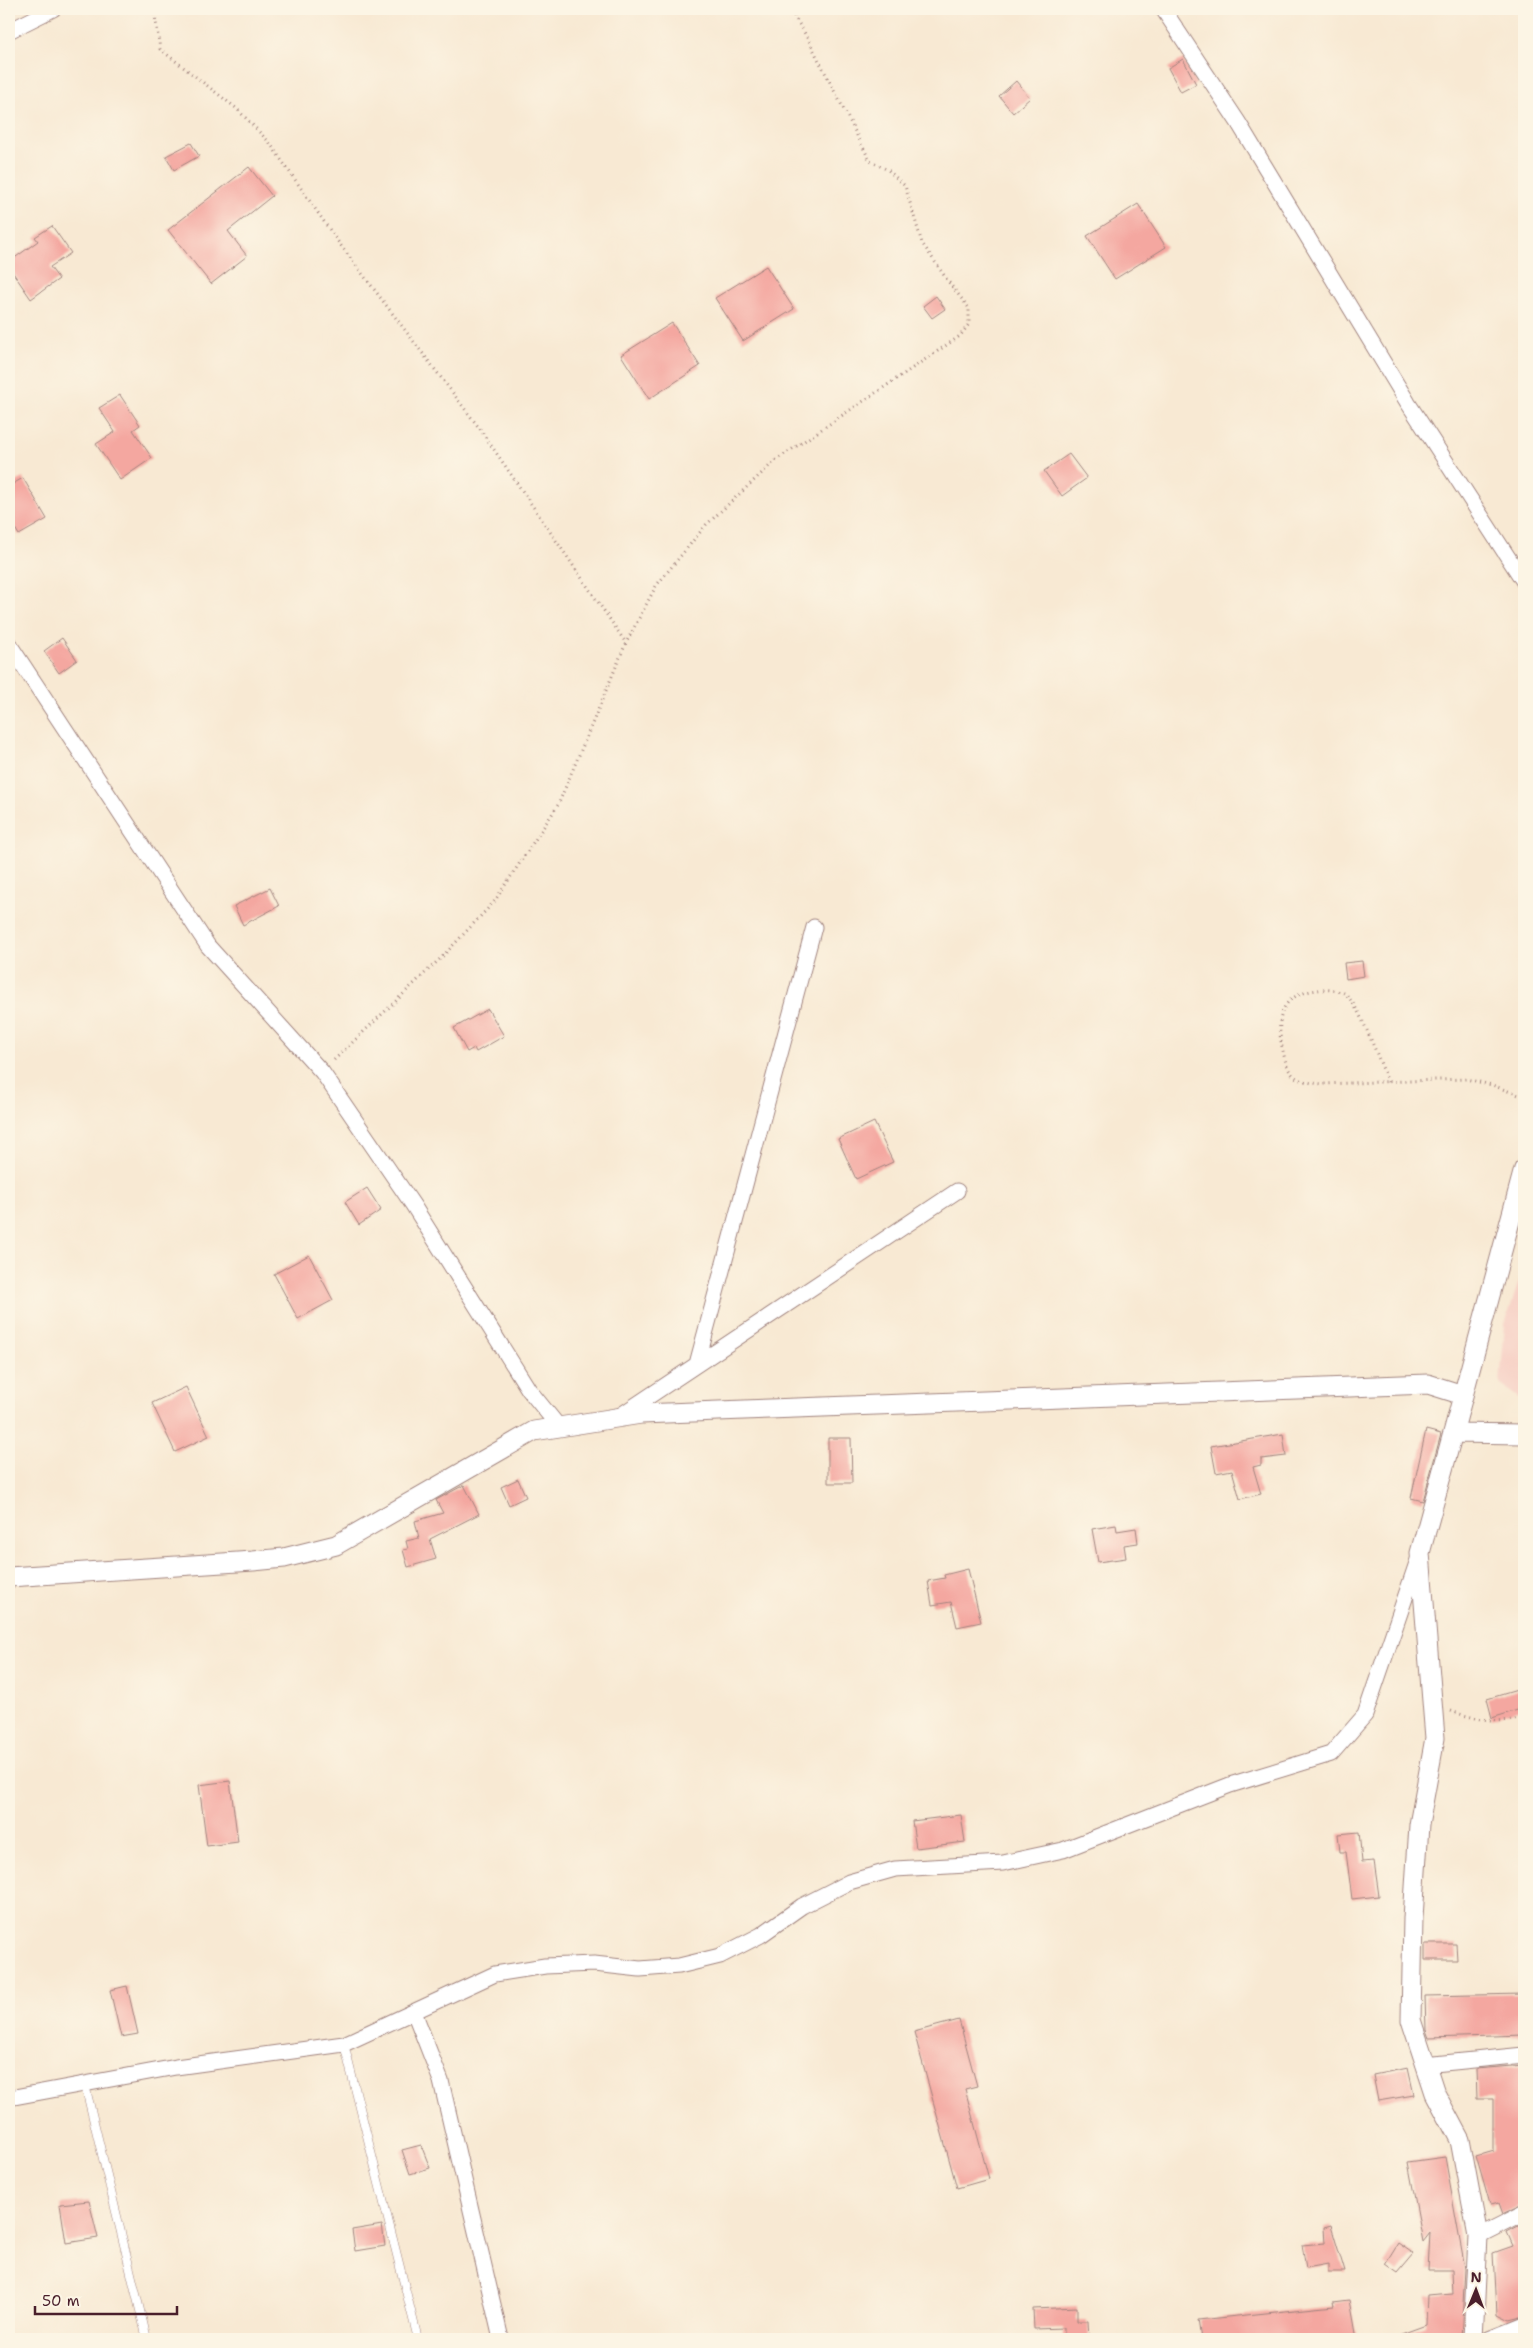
<svg xmlns="http://www.w3.org/2000/svg" width="1533" height="2348" font-family="'Shantell Sans',sans-serif">
<rect width="100%" height="100%" fill="#fcf5e5"/>
<filter id="ink" filterUnits="userSpaceOnUse"><feTurbulence type="fractalNoise" baseFrequency=".02" numOctaves="2"/><feDisplacementMap in="SourceGraphic" scale="10" xChannelSelector="R" yChannelSelector="G"/><feConvolveMatrix kernelMatrix="1 2 1 2 8 2 1 2 1" color-interpolation-filters="sRGB"/></filter>
<filter id="wash" filterUnits="userSpaceOnUse"><feTurbulence type="fractalNoise" baseFrequency=".0096" numOctaves="4" result="noise"/><feDisplacementMap in="SourceGraphic" scale="20" xChannelSelector="R" yChannelSelector="G"/><feGaussianBlur stdDeviation="1.12" result="paint"/><feColorMatrix in="noise" values="0 0 0 0 0 0 0 0 0 0 0 0 0 0 0 0 0 1.4 0 .05"/><feComposite in="paint" operator="in"/></filter>
<g filter="url(#wash)">
<rect width="100%" height="100%" fill="#f8e9d3"/>
<path fill="#f7d1c6" d="M1524,1266V1402L1500,1384L1505,1324Z"/>
<g id="blocks">
<path fill="#f4a7a0" d="M1183,59L1196,84L1181,92L1168,68Z
M1016,81L1030,98L1013,113L999,96Z
M191,143L199,156L174,170L166,156Z
M249,167L272,196L228,231L247,256L211,284L168,230Z
M1138,204L1166,247L1115,279L1087,236Z
M52,226L71,253L50,267L59,279L31,299L9,267V262L38,241L35,237Z
M766,266L794,309L743,341L715,298Z
M936,296L945,309L932,318L923,306Z
M672,323L700,366L649,399L621,355Z
M120,395L140,425L133,430L152,458L120,480L96,444L115,432L99,408Z
M1069,454L1087,478L1062,496L1044,471Z
M23,478L47,519L19,535L9,518V486Z
M62,638L77,660L59,673L44,651Z
M270,888L279,906L243,925L234,906Z
M1362,961L1364,976L1346,979L1344,963Z
M488,1009L504,1036L476,1052L474,1048L467,1052L454,1028Z
M874,1122L893,1162L856,1179L838,1139Z
M367,1188L381,1210L359,1225L345,1202Z
M309,1255L333,1300L298,1319L274,1274Z
M186,1387L209,1436L175,1452L152,1403Z
M1426,1430L1441,1434L1423,1501L1411,1498Z
M1283,1434L1286,1456L1261,1459V1465L1253,1467L1261,1494L1240,1499L1232,1470L1216,1473L1211,1446Z
M828,1438H851L852,1483H828Z
M518,1479L526,1497L509,1505L501,1487Z
M464,1485L479,1514L430,1539L436,1559L408,1567L403,1550L408,1549L406,1541L419,1538L415,1521L443,1513L436,1500Z
M1116,1525L1117,1531L1136,1528L1138,1543L1124,1545L1126,1558L1098,1562L1092,1529Z
M968,1569L981,1622L957,1627L951,1602L932,1605L928,1581L945,1578L944,1575Z
M1524,1688V1708L1492,1718L1487,1699Z
M230,1781L238,1842L207,1846L199,1785Z
M961,1815L965,1842L916,1848L912,1821Z
M1359,1832L1362,1862L1374,1861L1379,1896L1352,1899L1346,1852H1340L1338,1834Z
M1425,1944H1456L1457,1960H1425Z
M127,1986L138,2034L121,2037L110,1990Z
M1524,1994V2035L1429,2038L1426,2030L1425,1996Z
M959,2020L977,2086L965,2089L989,2179L957,2188L914,2032Z
M1524,2065V2204L1502,2214L1498,2203L1490,2205L1476,2156L1493,2151V2099H1477L1476,2069Z
M1408,2068L1414,2095L1378,2101L1373,2075Z
M421,2145L430,2168L410,2174L402,2150Z
M1445,2157L1465,2268L1461,2339H1393V2337L1426,2325L1427,2295L1453,2293L1452,2270H1428L1430,2233L1423,2242L1408,2162Z
M89,2201L98,2238L66,2243L60,2204Z
M1524,2223V2316L1508,2320L1496,2314L1493,2253L1513,2246L1507,2232Z
M382,2225L385,2246L355,2251L352,2230Z
M1331,2226L1345,2272H1328V2264L1306,2268L1302,2245L1325,2243L1324,2228Z
M1398,2243L1414,2254L1398,2273L1385,2264Z
M1350,2300L1357,2339H1201L1198,2320L1334,2306L1333,2302Z
M1077,2307V2321H1088L1089,2339H1064V2328L1034,2329L1033,2309Z"/>
</g>
</g>
<g filter="url(#ink)">
<use href="#blocks" fill-opacity="0" stroke="#a1847f" stroke-width="1"/>
<g fill="none" stroke-linecap="round" stroke-linejoin="round">
<g stroke="#a1847f" stroke-width="9">
<path id="service" d="M344,2044L418,2339
M85,2085L147,2339"/>
</g>
<g stroke="#a1847f" stroke-width="17">
<path id="minor" d="M1163,9L1238,122L1408,403L1524,582
M9,31L53,9
M9,644L208,946L322,1072L413,1205L529,1390L559,1427
M697,1364L814,927
M618,1417L957,1191
M414,2012L441,2081L501,2339
M1424,2065L1524,2055
M9,2098L176,2067L344,2044L495,1974L545,1966L594,1964L640,1969L679,1966L720,1956L761,1935L802,1906L849,1882L895,1869L1003,1863L1063,1850L1230,1785L1331,1754L1365,1715L1419,1557
M1478,2236L1524,2213
M1489,2339L1524,2325"/>
</g>
<g stroke="#a1847f" stroke-width="21">
<path id="tertiary" d="M1524,1169L1453,1433L1524,1434
M1453,1433L1420,1553L1435,1738L1419,1825L1413,1918L1411,2020L1435,2093L1460,2140L1478,2236L1473,2339
M9,1577L253,1561L284,1558L336,1545L534,1431L641,1414L1428,1384L1463,1395"/>
</g>
<path stroke="#a1847f" stroke-width="3" stroke-dasharray="1 4" stroke-linecap="butt" d="M154,9L160,49L236,108L269,142L336,239L480,429L626,643
M334,1060L442,957L494,902L558,805L626,643L656,586L706,525L776,460L960,336L969,324V308L950,284L922,243L905,186L888,170L870,161L807,37L790,9
M1388,1082C1380,1063 1359,1003 1344,993C1338,990 1324,989 1318,990C1280,994 1275,1018 1283,1051C1285,1059 1286,1068 1293,1075C1300,1082 1312,1083 1322,1084L1466,1079L1492,1085L1524,1097
M1451,1711C1473,1719 1502,1724 1524,1718"/>
<use href="#service" stroke="#fff" stroke-width="8"/>
<use href="#minor" stroke="#fff" stroke-width="15"/>
<use href="#tertiary" stroke="#fff" stroke-width="19"/>
</g>
</g>
<rect width="1533" height="2348" fill="none" stroke="#fcf5e5" stroke-width="30"/>
<g transform="translate(1476 2290) rotate(1)" stroke="#fcf5e5" stroke-width="4" paint-order="stroke">
<path d="M0-4L9 19L0 12L-9 19Z" fill="#4a1f2b"/>
<text y="-8" font-size="14" font-weight="bold" text-anchor="middle" fill="#4a1f2b">N</text>
</g>
<path d="M35 2306v8h142v-8" fill="none" stroke="#4a1f2b" stroke-width="2.5"/>
<text x="42" y="2306" font-size="15" fill="#4a1f2b" stroke="#fcf5e5" stroke-width="4" paint-order="stroke">50 m</text>
</svg>
